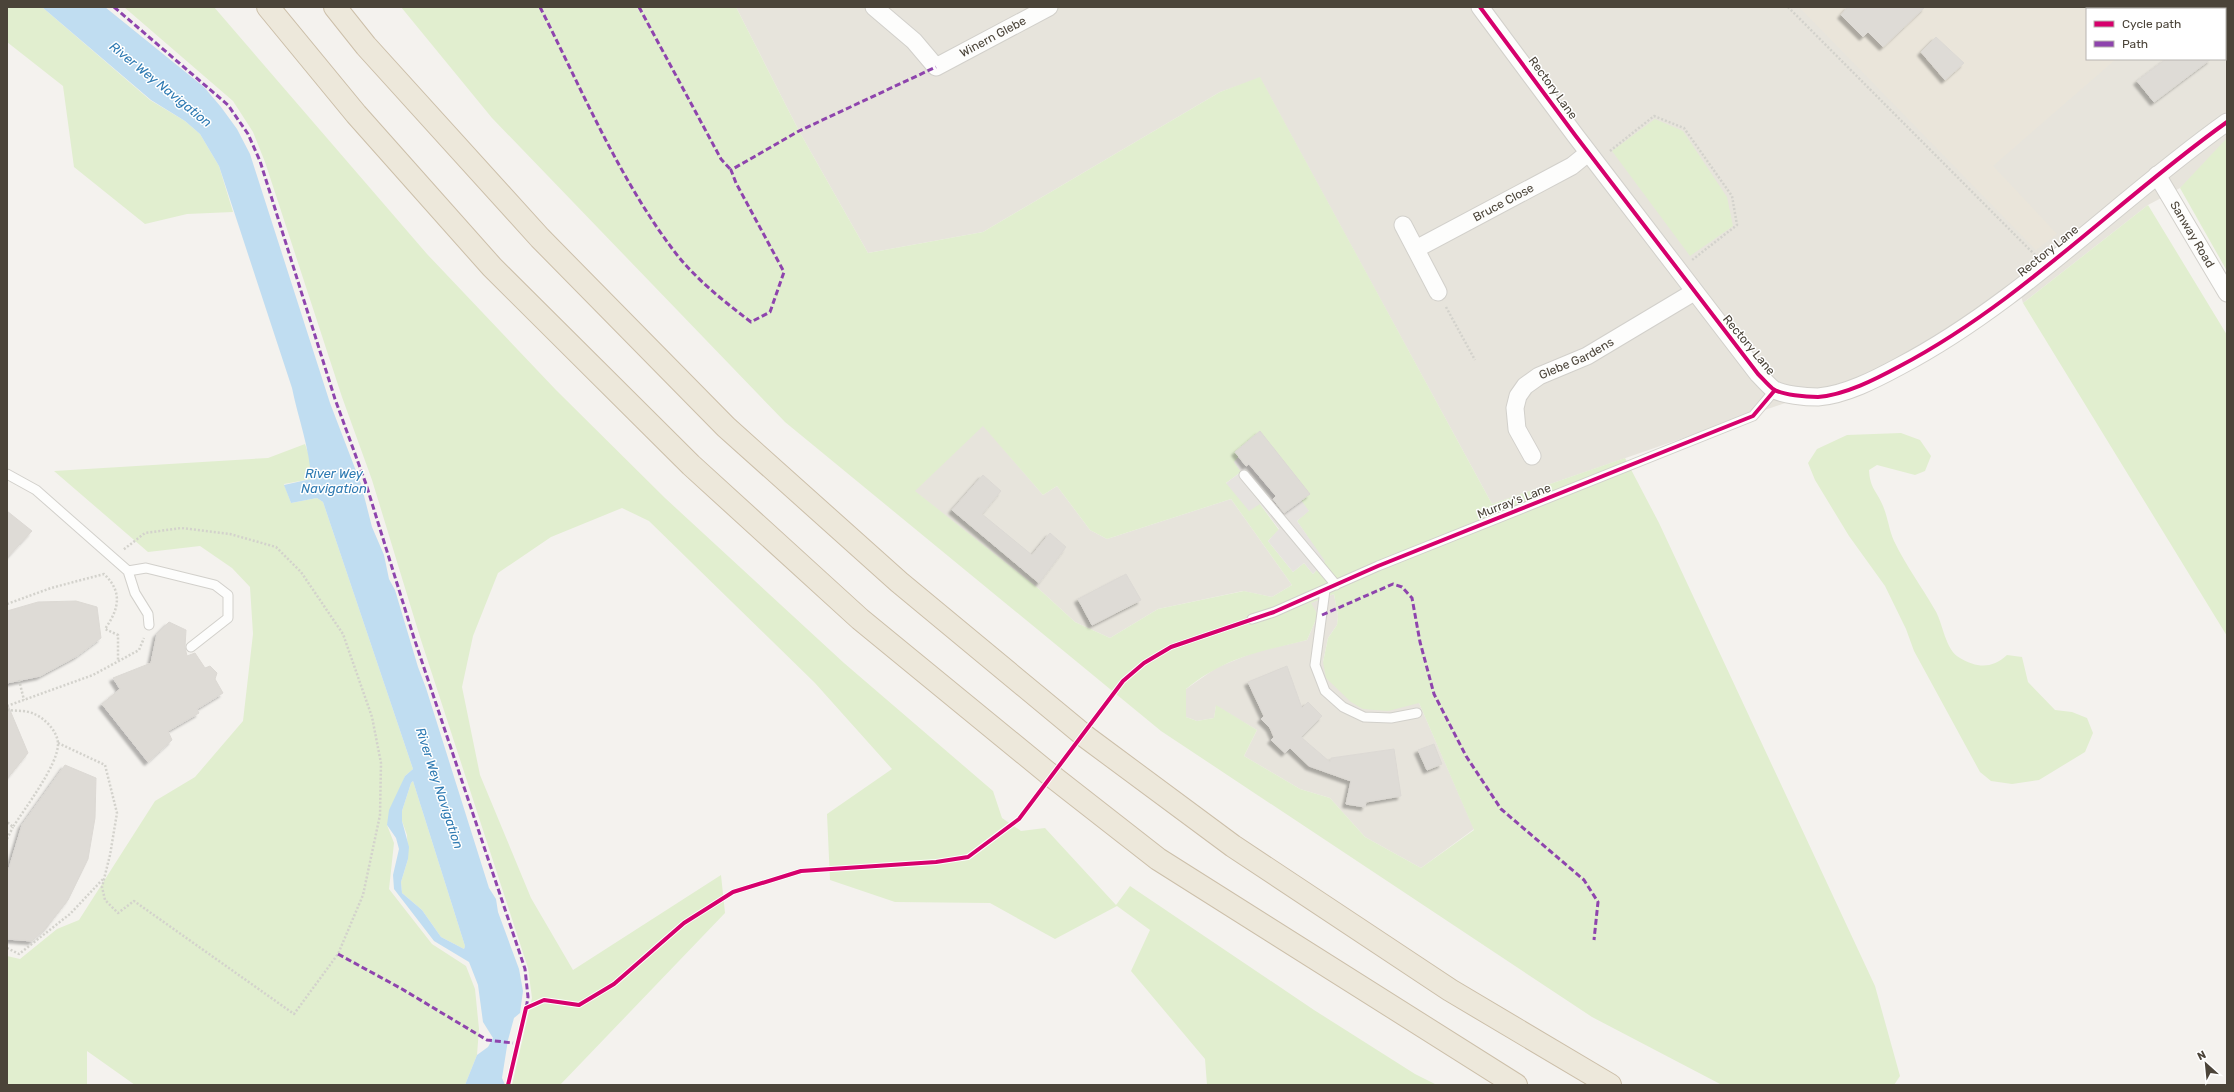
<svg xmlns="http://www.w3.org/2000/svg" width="2234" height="1092" font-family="Rubik,sans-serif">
<defs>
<filter id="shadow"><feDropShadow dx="-3.5" dy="3.5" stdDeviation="1" flood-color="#0004"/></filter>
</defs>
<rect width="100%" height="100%" fill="#f4f2ee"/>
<path fill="#e7e4dc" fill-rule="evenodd" d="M736,7H2227V156L2180,188L2148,205L2023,303L2019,289L1913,359L1492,504L1260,78L1220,92L983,232L868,253L799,131ZM2087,9H2225V59H2087Z
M983,425L1043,495L1057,486L1090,530L1107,539L1231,499L1292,585L1272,597L1243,591L1158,609L1110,638L1075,622L1039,589L914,491Z
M1334,594L1338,616L1337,625L1328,638L1323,662L1419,703L1474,829L1421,868L1365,837L1330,798L1300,789L1244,756L1257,730L1216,706L1214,718L1197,721L1186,717V689L1216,668L1255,652L1307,640L1318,615L1310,603Z"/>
<path fill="#eae5da" d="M1799,7H2176L2174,9H2087V59H2116L1993,166L2057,234L2036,250Z"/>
<path fill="#e1eecf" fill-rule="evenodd" d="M7,7H42L150,100L185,121L200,134L219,166L233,212L187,214L145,224L74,167L63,86L7,42Z
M124,7H214L427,254L556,390L665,498L844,663L993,791L1002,818L1021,831L1045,828L1116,905L1130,886L1314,1010L1415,1074L1437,1085H1207L1205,1059L1131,971L1150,930L1117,906L1055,939L990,903L895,902L830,880L827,814L892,769L815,683L649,521L622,508L551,537L498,573L473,636L462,687L480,775L531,898L573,970L721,875L725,913L560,1085H512L532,998L528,968L420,637L372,480L342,397L265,162L253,132L233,101Z
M401,7H736L799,131L868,253L983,232L1220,92L1260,77L1492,504L1625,458L1659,523L1875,986L1900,1076L1894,1085H1722L1592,1017L1161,731L785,422L492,118ZM983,426L1043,495L1057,486L1090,530L1107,539L1231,499L1292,585L1272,597L1244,591L1158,609L1110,638L1075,622L1039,589L915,491ZM1238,457L1246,466L1249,464L1276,496L1273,499L1284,513L1309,510L1297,521L1324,561L1313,574L1304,563L1293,572L1268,541L1279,530L1260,504L1226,483L1241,472ZM1334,594L1338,616L1337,625L1328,638L1323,662L1326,678L1351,702L1363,709L1388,711L1419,703L1474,830L1421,868L1365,837L1330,798L1300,789L1244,756L1257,730L1216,705L1214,718L1197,721L1186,717V689C1226,657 1259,652 1307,640L1318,615L1311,603Z
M1655,119L1683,131L1727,197L1733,226L1690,256L1612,151Z
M2227,138V271L2180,188Z
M2148,205L2227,335V636L2023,303Z
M1901,433L1920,440L1931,456L1925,471L1915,475L1877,465L1869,470C1870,489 1877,491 1883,506C1888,518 1889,530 1894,541C1906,566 1922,587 1935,610C1943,623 1945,650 1960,658C1977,668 1992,669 2007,655L2022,657L2028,682L2055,710L2072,712L2087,718L2093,733L2085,752L2039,780L2012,784L1991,781L1980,772L1914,651L1906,629L1885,586L1849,536L1815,480L1808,463L1817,449L1847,435Z
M305,444L310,458L311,479L284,484L291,503L317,498L323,502L413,769L405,776L387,825L394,843L389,889L432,944L466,966L475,989L479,1029L477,1055L465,1085H135L87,1051V1085H7V956L20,959L57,929L79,920L155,801L195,777L243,721L253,634L250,587L232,568L200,546L148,552L54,471L268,458Z
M413,781L465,946L464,949L441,937L422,910L402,893L401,882L408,859L407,835L402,821V811L411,783Z"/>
<path fill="#e6e3df" d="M1238,457L1245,466L1249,464L1276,496L1273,499L1284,513L1301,500L1309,511L1297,521L1325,561L1313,574L1304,563L1293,572L1268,541L1279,529L1260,504L1249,511L1226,483L1241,472L1234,462Z"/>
<path fill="#c0ddf1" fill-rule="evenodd" d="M42,7H105L204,87L221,107L237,129L250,154L330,403L361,484L372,527L384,555L389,579L395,590L418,667L426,688L489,888L496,899L498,912L519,969L523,991L520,1013L514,1018L508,1040L502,1078L505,1085H465L477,1055L488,1047L493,1038L483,1022L478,985L469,962L434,941L394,889L393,875L399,849L396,838L387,825L389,810L405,776L413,769L323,502L317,498L291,503L284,485L311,479C310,449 298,418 292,388L219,166L200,134L185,121L151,100ZM413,781L465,946L464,949L441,937L422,910L402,893L401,882L408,859L409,847L402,821V811L411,783Z"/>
<path fill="#dedbd6" stroke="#dcd9d4" filter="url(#shadow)" d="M1848,7H1925L1883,47L1868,32L1863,37L1841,15Z
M1936,37L1964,63L1945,80L1921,52Z
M2166,59H2211L2154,102L2137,81Z
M1260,431L1310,494L1284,513L1273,499L1276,496L1249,464L1246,466L1235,452Z
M983,475L1001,491L982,514L1032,555L1050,533L1066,547L1039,583L952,510Z
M7,511L32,531L7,558Z
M1126,574L1141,600L1092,625L1078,599Z
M76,601L97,607L101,638L77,656L40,676L7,683V611L38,602Z
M169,622L186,630L185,647L187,656L195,653L205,668L210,666L217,673L215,679L223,693L197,709L199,713L168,731L172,740L148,762L102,704L120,689L113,678L151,663L157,634Z
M1287,666L1302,708L1308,702L1322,716L1301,737L1330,762L1331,758L1394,749L1401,796L1366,802L1365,807L1346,804L1351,781L1309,766L1290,748L1285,753L1271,740L1274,737L1270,728L1261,719L1264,716L1248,682Z
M7,703L28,753L7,779Z
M1434,744L1442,764L1427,770L1418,750Z
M65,765L96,778L95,818L88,859L68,900L47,927L32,941L7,939V875L22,825Z"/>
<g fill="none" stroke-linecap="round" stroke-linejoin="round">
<g stroke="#d2d0cb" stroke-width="11">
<path id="service" d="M7,474L36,490L128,571L135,593L148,614L149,625
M1244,475L1336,585
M128,571L146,568L215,585L228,595V618L191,647
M1325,590L1315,665L1325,691L1343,707L1364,717L1391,718L1417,713
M1252,619L1274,612L1378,566L1753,416L1775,390"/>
</g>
<g stroke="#d2d0cb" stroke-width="19">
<g id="minor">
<path id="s1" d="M874,7L914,41L936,67L1049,7"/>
<path d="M1480,7L1575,135L1758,374C1763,379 1768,385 1773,389C1782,395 1807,397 1818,397C1845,395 1876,379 1900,366C2020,303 2116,201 2227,122"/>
<path id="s2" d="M2157,175L2227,293"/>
<path d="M1403,225L1438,292"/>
<path id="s3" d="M1416,249L1572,166L1588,153"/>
<path id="s4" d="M1532,456L1517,429L1515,408L1518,396L1525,386L1539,376L1587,356L1694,292"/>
</g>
</g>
<g stroke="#ccbfa9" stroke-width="24">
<path id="motorway" d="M268,7L356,114L492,267L691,465L860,619L1048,773L1158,859L1516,1085
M335,7L366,46L540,238L726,427L899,582L1086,737L1233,846L1450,990L1610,1085"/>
</g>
<path stroke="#d3d2cc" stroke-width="2.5" stroke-dasharray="2 2" stroke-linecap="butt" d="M1788,7L2035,255
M1610,151L1654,116L1684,128L1732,196L1737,225L1692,260
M1446,307L1475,360
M7,604L51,588L104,574C123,592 119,609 105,629L118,635V661
M19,680L24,700
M7,706L93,675L139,650L144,638
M7,710C15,711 27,710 34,714C45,718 58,732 58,744C58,765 25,808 13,827L7,822
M58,743L105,765L117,813L110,855L102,887L105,900L118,913L134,901L294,1014L338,954L363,895L380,815L381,763L372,717L343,634L301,572L276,547L230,534L181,528L145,533L123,550
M7,839L13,827
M7,948L19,954L70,914L104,878"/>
<use href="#service" stroke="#fdfdfc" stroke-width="9"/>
<use href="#minor" stroke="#fdfdfc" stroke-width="17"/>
<use href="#motorway" stroke="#ede8db" stroke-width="22"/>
<path stroke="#8e44ad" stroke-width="3" stroke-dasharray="6 3" stroke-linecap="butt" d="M114,7L228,105L248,134L260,161L335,399L366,484L414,638L525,969L528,997L526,1009
M540,7C580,86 618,176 671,247C692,276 722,300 751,322L770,312L784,272L736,183L731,170L799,131L936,67
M639,7L721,159L731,170
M1322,615L1393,584L1402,587L1412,598L1420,642L1434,694L1466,756L1501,809L1584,880L1598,902L1594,940
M338,954L402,989L487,1040L513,1043"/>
<g stroke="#fff" stroke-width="6">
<path id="cycleway" d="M1480,7L1575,135L1758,374C1763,379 1768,385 1773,389C1782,395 1807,397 1818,397C1845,395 1876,379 1900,366C2020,303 2116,201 2227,122
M508,1085L526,1008L544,1000L579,1005L614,984L684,923L733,892L801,871L936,862L968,857L1019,819L1123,681L1144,663L1171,647L1274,612L1378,566L1753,416L1775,390"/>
</g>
<use href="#cycleway" stroke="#d6006c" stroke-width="4"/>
</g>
<g text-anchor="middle" stroke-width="3" stroke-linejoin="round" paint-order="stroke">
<g font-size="12" fill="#4b4439" stroke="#fff">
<text dy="4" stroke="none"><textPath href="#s1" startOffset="151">Winern Glebe</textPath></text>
<text transform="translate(1553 88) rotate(54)" y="4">Rectory Lane</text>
<text dy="4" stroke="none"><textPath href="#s3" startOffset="99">Bruce Close</textPath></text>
<text dy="4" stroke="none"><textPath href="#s2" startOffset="69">Sanway Road</textPath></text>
<text transform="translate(2048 251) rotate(-39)" y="4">Rectory Lane</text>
<text transform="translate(1749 345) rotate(50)" y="4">Rectory Lane</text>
<text dy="4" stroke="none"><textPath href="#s4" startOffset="135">Glebe Gardens</textPath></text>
<text transform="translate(1514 501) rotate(-21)" y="4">Murray's Lane</text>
</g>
<g font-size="13" font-style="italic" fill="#2e7ab2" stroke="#fff">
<text transform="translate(161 84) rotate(39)" y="5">River Wey Navigation</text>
<text x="334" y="478">River Wey<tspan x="334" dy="15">Navigation</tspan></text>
<text transform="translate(440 788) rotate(72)" y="5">River Wey Navigation</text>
</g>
</g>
<rect width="2234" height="1092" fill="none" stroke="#4b4439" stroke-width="16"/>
<rect x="2086" y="8" width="140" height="52" fill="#ffffff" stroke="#b7b4b0"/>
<rect x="2094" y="21" width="20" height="6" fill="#d6006c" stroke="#b7b4b0"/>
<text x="2122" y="28" font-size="12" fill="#4b4439">Cycle path</text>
<rect x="2094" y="41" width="20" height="6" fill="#8e44ad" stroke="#b7b4b0"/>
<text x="2122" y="48" font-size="12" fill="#4b4439">Path</text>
<g transform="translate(2206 1064) rotate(333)" stroke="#ffffff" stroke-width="3" paint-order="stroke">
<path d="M0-3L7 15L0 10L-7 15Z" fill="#4b4439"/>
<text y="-6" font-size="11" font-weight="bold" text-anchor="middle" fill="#4b4439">N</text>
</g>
</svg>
